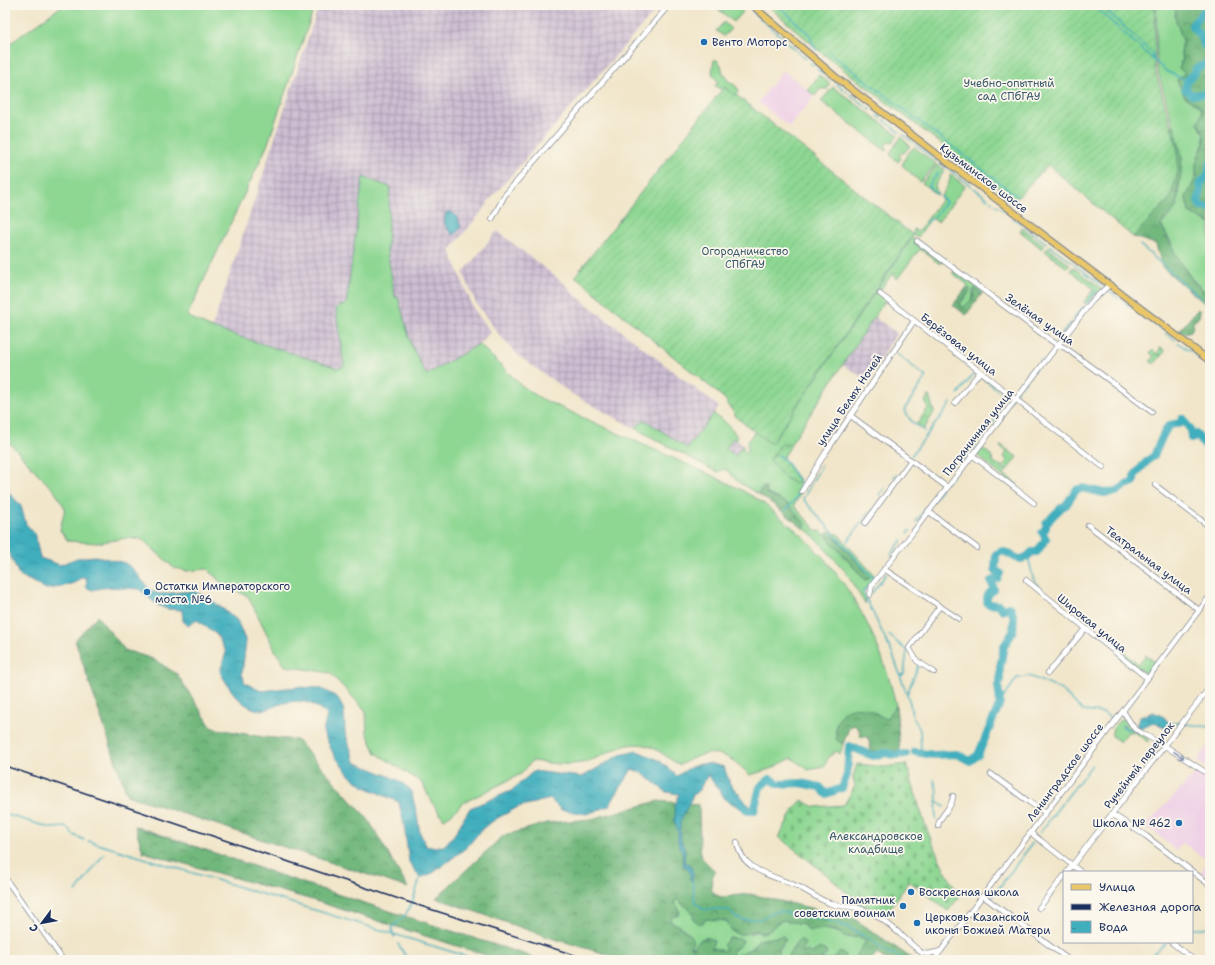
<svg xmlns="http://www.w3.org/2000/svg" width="1215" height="965" font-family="'Shantell Sans',sans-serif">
<defs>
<pattern id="industrial-grid" width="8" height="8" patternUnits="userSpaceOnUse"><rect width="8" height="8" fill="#cdbed2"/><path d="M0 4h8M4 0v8" fill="none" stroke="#a69bae"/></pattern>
<pattern id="forest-crowns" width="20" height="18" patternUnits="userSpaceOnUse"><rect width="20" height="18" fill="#72b87d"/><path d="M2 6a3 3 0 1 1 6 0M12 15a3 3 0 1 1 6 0" fill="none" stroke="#5d966a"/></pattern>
<pattern id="cemetery-stones" width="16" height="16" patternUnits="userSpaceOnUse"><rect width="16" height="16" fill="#8ed793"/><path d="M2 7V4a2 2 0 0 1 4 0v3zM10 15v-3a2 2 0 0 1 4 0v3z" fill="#7ab981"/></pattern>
<pattern id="park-crowns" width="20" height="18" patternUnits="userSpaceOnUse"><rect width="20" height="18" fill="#8ed793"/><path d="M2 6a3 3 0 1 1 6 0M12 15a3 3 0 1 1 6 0" fill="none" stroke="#7ab981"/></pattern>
<pattern id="garden-furrows" width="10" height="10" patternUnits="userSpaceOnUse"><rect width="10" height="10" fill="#8ed793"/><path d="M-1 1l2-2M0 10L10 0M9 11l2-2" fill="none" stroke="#7ab981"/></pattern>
<pattern id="water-ripples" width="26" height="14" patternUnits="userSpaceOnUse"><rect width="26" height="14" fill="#40aebd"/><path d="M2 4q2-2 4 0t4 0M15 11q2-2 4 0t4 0" fill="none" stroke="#358e9d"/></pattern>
</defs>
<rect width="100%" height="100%" fill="#fbf7ec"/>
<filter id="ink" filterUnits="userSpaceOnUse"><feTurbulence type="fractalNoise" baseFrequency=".025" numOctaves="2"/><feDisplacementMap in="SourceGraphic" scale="8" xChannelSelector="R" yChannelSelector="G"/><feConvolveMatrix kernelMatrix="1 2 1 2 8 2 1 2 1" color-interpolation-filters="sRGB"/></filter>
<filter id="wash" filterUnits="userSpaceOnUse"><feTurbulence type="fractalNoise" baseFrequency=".012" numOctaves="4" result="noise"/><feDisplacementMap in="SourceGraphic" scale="16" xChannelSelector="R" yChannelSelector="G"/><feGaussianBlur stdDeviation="0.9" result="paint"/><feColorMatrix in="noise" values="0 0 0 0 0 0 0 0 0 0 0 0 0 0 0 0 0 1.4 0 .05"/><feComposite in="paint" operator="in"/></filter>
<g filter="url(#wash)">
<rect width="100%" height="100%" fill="#f1e6ca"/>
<path fill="#efd0e6" d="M783,70L815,96L789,127L758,102Z
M1210,742V770L1197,761Z
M1198,771L1210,779V879L1201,872L1208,861L1182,842L1176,851L1155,832L1143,828Z"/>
<path fill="url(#industrial-grid)" d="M319,5H660L487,203L488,204L450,250L473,308L491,332L479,344L426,375L411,344L398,297H395L387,250L389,188L364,177L346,305L336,310L344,366L339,368L212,328Z
M497,231L571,289L570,291L719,407L687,448L645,420L634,428L572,394L519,356L500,336L476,303L463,273Z
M874,317L897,333L867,380L843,365Z
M733,438L743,445L735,456L726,449Z"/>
<path fill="#8ed793" stroke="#548378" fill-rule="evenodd" d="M63,5H315L267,146L187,316L212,328L338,368L344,366L336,310L338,306L346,305L363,177L390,187L387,250L395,297H398L411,344L426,375L479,344L521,385L540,398C584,418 628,438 673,458C701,471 731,483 757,499C766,504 773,512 781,518C842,565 879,631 896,705L886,719L863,708L837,740L843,744L840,754L836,751L828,758L824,767L808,770L792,758L770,769L750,775C724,750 711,747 680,765C668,759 658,748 645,745C622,740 602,759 581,763C565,766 548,763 532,761L521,774L463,803L452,814L444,819L435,807L421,782L376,753L367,733L366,711L330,673L285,666L276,652L248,596L223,585L208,569L187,571L174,568L142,539L126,538L97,543L68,541L60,530L65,508L55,492L5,438V42L8,45Z
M713,5H737L743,12L734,22Z
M1156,5H1176L1175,17L1183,41L1181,54L1183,59L1180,63L1185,73L1177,80L1185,97L1201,107L1202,114L1198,123L1204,134V143L1198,157L1196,177L1186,198L1189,212L1210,224V290L1208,292L1204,291L1192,279L1174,253L1171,242L1161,225L1177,206L1182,157L1157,69Z
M724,22L731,29L724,36L716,31Z
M714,60H717L721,65L723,75L727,76V80L736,86L739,91L736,95L733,94L724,87L722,90L715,86L718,82L712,73Z
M819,75L830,84L827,89H820L815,96L808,90Z
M833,87L898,135L893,142L889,141L885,146L888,149L886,151L821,101Z
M901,137L910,146L904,153H901L899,155L901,158L898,162L891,156L890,153Z
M914,147L936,164L920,182L902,165L906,156Z
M937,165L945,170L935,185L938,196L922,183Z
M950,174L965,186L938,222L931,218L918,237L913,235L914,229L918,232L942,199L940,197C945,190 951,183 950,174Z
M1022,228L1045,246L1042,249L1020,231Z
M912,238L915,240L914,245L917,243L941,261L940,264L920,249L897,279L894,276L895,274L893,273L878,293L889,304L885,301L874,317L790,445L788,443L786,446L782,443L770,460L795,483L799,480L801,483L798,485L800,489L799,497L794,505L795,507L818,532L821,531L825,535L832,530L835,534L837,533L874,575L876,577L863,592L866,598L865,604L845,571L810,532L804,529L806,525L790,507L766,493L767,489L759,491L758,494L740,483L725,469L717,472L634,428L645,420L687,448L714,413L717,417L721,418L732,429L737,437V441L733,438L726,449L735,456L743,445L744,451L748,452L747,442L755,431L771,444ZM827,537L869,577L865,580Z
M1048,248L1070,265L1067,268L1045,251Z
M1073,267L1102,289L1086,304L1084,302L1094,289L1070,270Z
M955,271L984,291L981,295L980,292L973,290V298L963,308L959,305L968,294L967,289L964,291L968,285L952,273Z
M1001,445L1017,457L1004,474L1018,485L1016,488L976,454L979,448C989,451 990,454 994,463L1002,466V469L1005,470L1004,466L1007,461L1004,456L1007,452L1000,447Z
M1124,652L1138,664L1146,655L1156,663L1149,672L1145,674L1121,656Z
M1125,718L1130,728L1127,729L1123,724L1122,726L1127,730L1132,728L1150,740L1148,742L1134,732H1128L1120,742L1112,736C1110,729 1118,720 1125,718Z
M677,899L694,914L693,919L703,923L706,919L727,921L733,931L751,934L756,931C769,936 772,925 783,920L803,924L806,929C816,928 838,929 846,937H860L866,941L854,960H842L846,956L836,957L834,959L822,960V957L827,953L825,950L815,951L811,954L803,953L799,940L786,960H777C775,954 779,949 783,945L754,947L734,957L732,952L743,942L724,951L711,948L714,941C705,934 699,940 694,947H690V934L680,926L670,921L672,917L679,915L680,912L674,903Z"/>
<path fill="url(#forest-crowns)" stroke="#46746e" d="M1176,5H1210V224L1189,212L1186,198L1196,177V164L1204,143V134L1198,123L1202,114L1201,107L1185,97L1177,80L1185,73L1179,68L1183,59L1181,54L1183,41L1175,17Z
M1174,125L1182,157L1181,174L1178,188L1177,206L1161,225C1169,240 1190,289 1208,292L1210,290V300L1202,301L1162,267L1156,244L1133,237L1167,198L1170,127Z
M969,288L970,291L960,302V307H964L973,298L975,288L980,292L981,295L966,315L953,305L964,291Z
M1198,309L1200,311L1199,317L1193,323V326L1191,331L1181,334L1178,332Z
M762,487H766V493L788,504L806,525L804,529L773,504L758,494Z
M830,534L837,539L868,575L869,579L865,580L827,537Z
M97,616L125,650L153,659L177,674L212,728L263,737L297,740L368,819L408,888L127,795L75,640Z
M896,705L900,751L872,755L868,753L871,751L868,737L860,736L859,729L854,725L849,728L843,744L837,740C832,722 842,704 863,708C870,709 879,715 886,719Z
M658,801L699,805L700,847L702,858L715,871L712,878L711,889L716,895L721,897L750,894L853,918L914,960H885L877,953L871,960H854L866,941L860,937H846C839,929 818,927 809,931L803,924L783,920L777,923L768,931L762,933L756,931L739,935L732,931L727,921L706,919L700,924L693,919L694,914L677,899L674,903L678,907L679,915L672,917L670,921C679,927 688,930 693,941L690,947H694C699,940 705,934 714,941L711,948L724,951L726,949L723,945L729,938L742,939L743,942L732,952L734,957L754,947L758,940L783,936L786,940L778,949L777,960H626L548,937L436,898L503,836L547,823L591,819Z
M135,826L321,889L542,960H501L309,899L143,852Z
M798,940H802L805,944L802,948L803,953L808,951L811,954L820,948L826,952L827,955L822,957V960L834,959L840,952L846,955L842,960H786Z"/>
<path fill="url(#cemetery-stones)" stroke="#548378" d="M857,764L885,767L907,764C920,812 933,855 960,896L948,911L908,880L909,882L883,917L868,907L860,905L826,874L779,837L792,812L802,800L815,807L844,805L855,786L853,777Z"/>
<path fill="url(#park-crowns)" stroke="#548378" d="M929,395L934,412L924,429L917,424L928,408L925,401Z"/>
<path fill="url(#garden-furrows)" stroke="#548378" d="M767,5H1155V70L1177,147L1178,172L1170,198L1133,237L1048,165L1015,200L822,53Z
M724,87L733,94L736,95L913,235L771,444L737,418L725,399L575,276Z
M1161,347L1165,351L1162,356L1158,354L1161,357L1154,364L1150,361L1154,357L1150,353L1153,350L1157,354Z
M782,443L786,446L788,443L791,445L783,458L799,480L795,484L784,477L770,460Z"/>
<path fill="url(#water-ripples)" stroke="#2e6e8e" d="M450,211L457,217L461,227L454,235C446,230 442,222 446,213Z
M5,488L21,506L26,524L35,534L40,558L60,565L77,558L95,556L125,563L133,569L150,590L160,594L192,591L208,597L237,620L246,642L242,673L245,683L261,691L296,687L320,688L337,697L344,710L345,732L355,762L398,780L411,790L417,815L420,833L427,847L444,846L454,835L470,808L511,791L534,771L582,777L620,755L637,751L659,760L677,776C695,763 703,761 724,767L730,784L754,811L749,813L726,800L708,775L699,790L693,795L680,822L681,841L685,850L684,863L690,864L693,873L692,882L690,879V874L687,867L683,866L682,858L683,854L678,843V832L674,821L675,815L674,808L679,794L666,792L642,773L632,769L609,806L587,814L561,810L550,799L518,807L496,819L482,829L467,847L433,873L420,878L409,862L404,825L399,802L365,787L350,776L334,755L323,732L327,715C310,699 299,699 277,705C273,707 266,710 262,710C241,709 229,688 220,672L226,652L217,635L197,620L188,626L183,621L182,610L167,609L157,605L139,589L108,587L92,590L86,587L87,578H80L77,582L61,587L46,589L19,575L5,544Z
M1153,712L1164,717L1169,723V729L1153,722L1141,728L1136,725L1140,717Z"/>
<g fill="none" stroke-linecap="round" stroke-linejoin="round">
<path stroke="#40aebd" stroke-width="1.5" d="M745,5L747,7
M778,5L810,35L813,45L817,50
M1093,5L1166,71L1187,81
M1101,5L1153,54V60
M753,12L806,59
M830,53L1017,196
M810,63L813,65
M817,69L832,80
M837,84L847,92
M850,94L865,106
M868,108L871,110
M878,115L881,118
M884,120L899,132
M903,135L913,142
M915,144L937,161
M940,163L947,168
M950,170L971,186
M974,188L988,199
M937,194L928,186L939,172
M991,201L992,202
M996,205L998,207
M1001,208L1010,215
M1013,218L1021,224
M926,223L935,216L946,202L941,196
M1025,227L1046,243
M1140,245L1205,302
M1050,246L1072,262
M1074,264L1104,287
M1109,291L1120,299
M1123,301L1132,308
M1086,304L1096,291
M1208,304H1210
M1136,311L1147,319
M1073,320L1083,307
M1150,321L1161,329
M1165,333L1175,340
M1056,341L1071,323
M1178,343L1190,351
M1193,353L1203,361
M897,354L926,377L904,410L912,422L924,431
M1209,354H1210
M955,356H956
M1205,363L1210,366
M966,365L974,371
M1033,371L1042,360
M981,377L1011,400
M1029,377L1031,374
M1021,387L1026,381
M958,394L976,371
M1016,394L1018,390
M1004,408L1011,400
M992,424L1000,413
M985,434L990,427
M972,450L982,436
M778,455L783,458L801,484
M911,456L951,403
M961,465L969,454
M821,466L803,499L873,578
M956,471L958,468
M894,477L896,475
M946,483L953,475
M879,495L885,488
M932,502L942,487
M786,510L796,498L800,487
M916,522L929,505
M908,533L910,530
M848,541L868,513
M891,555L902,540
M1028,556L1033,578L1038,586
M875,577L863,592L893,655L910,703L912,715L920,730L921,752
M872,593L886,574
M889,635L907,651L904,674L901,675
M907,694L918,666
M1000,703L1017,678H1022L1029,676L1062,690L1083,711L1104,713L1112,719
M1168,723H1180
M1185,724L1210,727
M1122,726L1127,729H1131
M934,780L937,791L936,820
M936,801L945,806
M1064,801L1092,765
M5,814L51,828L66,827L70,830L72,834L84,840
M1045,826L1062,803
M1040,833L1043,828
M88,841L479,960
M692,880L695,902L703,909L729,910L735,917L743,920L761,919L770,913L779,911L802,917L820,918L850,928L864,936
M76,892L104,854
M992,897L1034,841
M1192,929L1210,927
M394,937L392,929C395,922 401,921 405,915C413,905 416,891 420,878
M867,937L888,953L897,955L902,960
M398,944L408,960
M1147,960L1167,942"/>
<path stroke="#40aebd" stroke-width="8" d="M1210,8L1202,13L1192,25L1202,38L1204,45L1210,51
M1210,60L1208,63L1195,69V72L1188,79L1185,89L1192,95L1210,93
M1210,164L1208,175L1200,184L1201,190L1198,201L1201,207L1210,208
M915,752L933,755L957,754L970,761L978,755L1000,703L998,685L1000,680V667L1004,646L1013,632L1014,619L1011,608L1009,607L1003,610L999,605L988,604C985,597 989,593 994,589L991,581L997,579L1000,573L995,570L996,554L1002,551C1016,555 1019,566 1032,552H1037L1046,539L1042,532L1046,528V523L1062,507L1066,505L1076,490L1082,488L1104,493L1116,492L1126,485L1134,482V476L1148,460L1154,456L1163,435L1169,425L1181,423L1182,418L1190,429L1191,438H1193L1197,434L1203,444H1210
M745,808L748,811H754L760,787L770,779L779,784L801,783L820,787L826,794L842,788L847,775L849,746L873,756L885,753L895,755L906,754"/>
</g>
</g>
<g filter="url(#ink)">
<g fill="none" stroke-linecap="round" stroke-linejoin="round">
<g stroke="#868a94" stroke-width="6">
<path id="minor" d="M492,219L505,195L669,5
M917,241L1053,342L1067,349L1152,412
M880,294L1103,467
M955,403L980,372
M851,416L947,487
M972,455L1034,503
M1155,485L1210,527
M802,491L824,455L914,321
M928,511L977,548
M865,523L911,460
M1088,525L1199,610
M884,569L959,619
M1026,580L1147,678
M870,595L872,585L1092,301L1109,285
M934,672L917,661L909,648L940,606
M1048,673L1085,629
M1123,711L1134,728L1140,732L1165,746L1210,775
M991,774L1029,802L1046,813
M1112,814L1146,836L1210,885
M938,826C939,815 953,808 953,796
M1031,833L1081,872
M737,842C741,872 776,876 799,887C810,893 820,900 832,904C845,908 855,905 870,912C890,922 905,940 922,953L928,954L941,951
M1067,872L1210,687
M5,878L63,960
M983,896L1069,960
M1039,908L1064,876
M1171,942L1194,960
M934,960L1210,596"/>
</g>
<g stroke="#868a94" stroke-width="8">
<path id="major" d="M752,5L838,79L1210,361"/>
</g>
<use href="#minor" stroke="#fff" stroke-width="4.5"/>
<use href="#major" stroke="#e9c769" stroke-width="5.5"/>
<path stroke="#1b2f5e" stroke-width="1.5" d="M5,766L411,903L590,960"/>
</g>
<defs><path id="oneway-shaft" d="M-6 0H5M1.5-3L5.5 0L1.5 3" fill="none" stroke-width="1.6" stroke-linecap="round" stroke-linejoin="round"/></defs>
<use stroke="#8d97ae" href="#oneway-shaft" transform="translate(1179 755) rotate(33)"/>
</g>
<g fill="#1f6fb2" stroke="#fbf7ec" stroke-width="1.5">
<circle cx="704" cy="42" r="4"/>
<circle cx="147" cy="592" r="4"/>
<circle cx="1179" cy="823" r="4"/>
<circle cx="911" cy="892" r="4"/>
<circle cx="903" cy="906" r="4"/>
<circle cx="917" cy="923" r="4"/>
</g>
<g text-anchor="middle" stroke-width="3.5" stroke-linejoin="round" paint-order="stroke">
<g font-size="11" fill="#1b2f5e" stroke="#fbf7ec" text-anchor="start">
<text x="712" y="46">Венто Моторс</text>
<text x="155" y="590">Остатки Императорского<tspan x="155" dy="13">моста №6</tspan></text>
<text x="1171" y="827" text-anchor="end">Школа № 462</text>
<text x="919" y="896">Воскресная школа</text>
<text x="895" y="904" text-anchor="end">Памятник<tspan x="895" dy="13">советским воинам</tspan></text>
<text x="925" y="921">Церковь Казанской<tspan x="925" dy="13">иконы Божией Матери</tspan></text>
</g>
<g font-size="11" fill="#38596b" stroke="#fbf7ec">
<text x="1009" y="87">Учебно-опытный<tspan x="1009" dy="13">сад СПбГАУ</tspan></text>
<text x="745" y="255">Огородничество<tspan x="745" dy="13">СПбГАУ</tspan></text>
<text x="876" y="840">Александровское<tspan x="876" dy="13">кладбище</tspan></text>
</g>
<g font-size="11" fill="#1b2f5e" stroke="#fbf7ec">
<text transform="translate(984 178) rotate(37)" y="4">Кузьминское шоссе</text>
<text transform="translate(1040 319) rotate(35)" y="4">Зелёная улица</text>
<text transform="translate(959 344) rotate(38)" y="4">Берёзовая улица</text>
<text transform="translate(849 400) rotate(-56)" y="4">улица Белых Ночей</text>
<text transform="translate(978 432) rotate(-52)" y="4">Пограничная улица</text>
<text transform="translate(1149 560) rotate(37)" y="4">Театральная улица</text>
<text transform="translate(1092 623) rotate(39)" y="4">Широкая улица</text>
<text transform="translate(1139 765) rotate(-52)" y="4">Ручейный переулок</text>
<text transform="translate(1065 772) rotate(-53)" y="4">Ленинградское шоссе</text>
</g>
</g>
<rect width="1215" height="965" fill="none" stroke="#fbf7ec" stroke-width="20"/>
<rect x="1063" y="871" width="130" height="72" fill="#fbf7ec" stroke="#a1a7b3"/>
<rect x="1071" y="884" width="20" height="6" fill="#e9c769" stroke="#a1a7b3"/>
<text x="1099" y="891" font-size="12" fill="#1b2f5e">Улица</text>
<rect x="1071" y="904" width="20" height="6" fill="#1b2f5e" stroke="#a1a7b3"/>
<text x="1099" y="911" font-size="12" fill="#1b2f5e">Железная дорога</text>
<rect x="1071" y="921" width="20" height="12" fill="url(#water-ripples)" stroke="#a1a7b3"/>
<text x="1099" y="931" font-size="12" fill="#1b2f5e">Вода</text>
<g transform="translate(42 923) rotate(238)" stroke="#fbf7ec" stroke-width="3" paint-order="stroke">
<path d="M0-3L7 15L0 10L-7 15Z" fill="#1b2f5e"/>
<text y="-6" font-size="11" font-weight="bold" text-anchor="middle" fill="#1b2f5e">С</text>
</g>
</svg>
